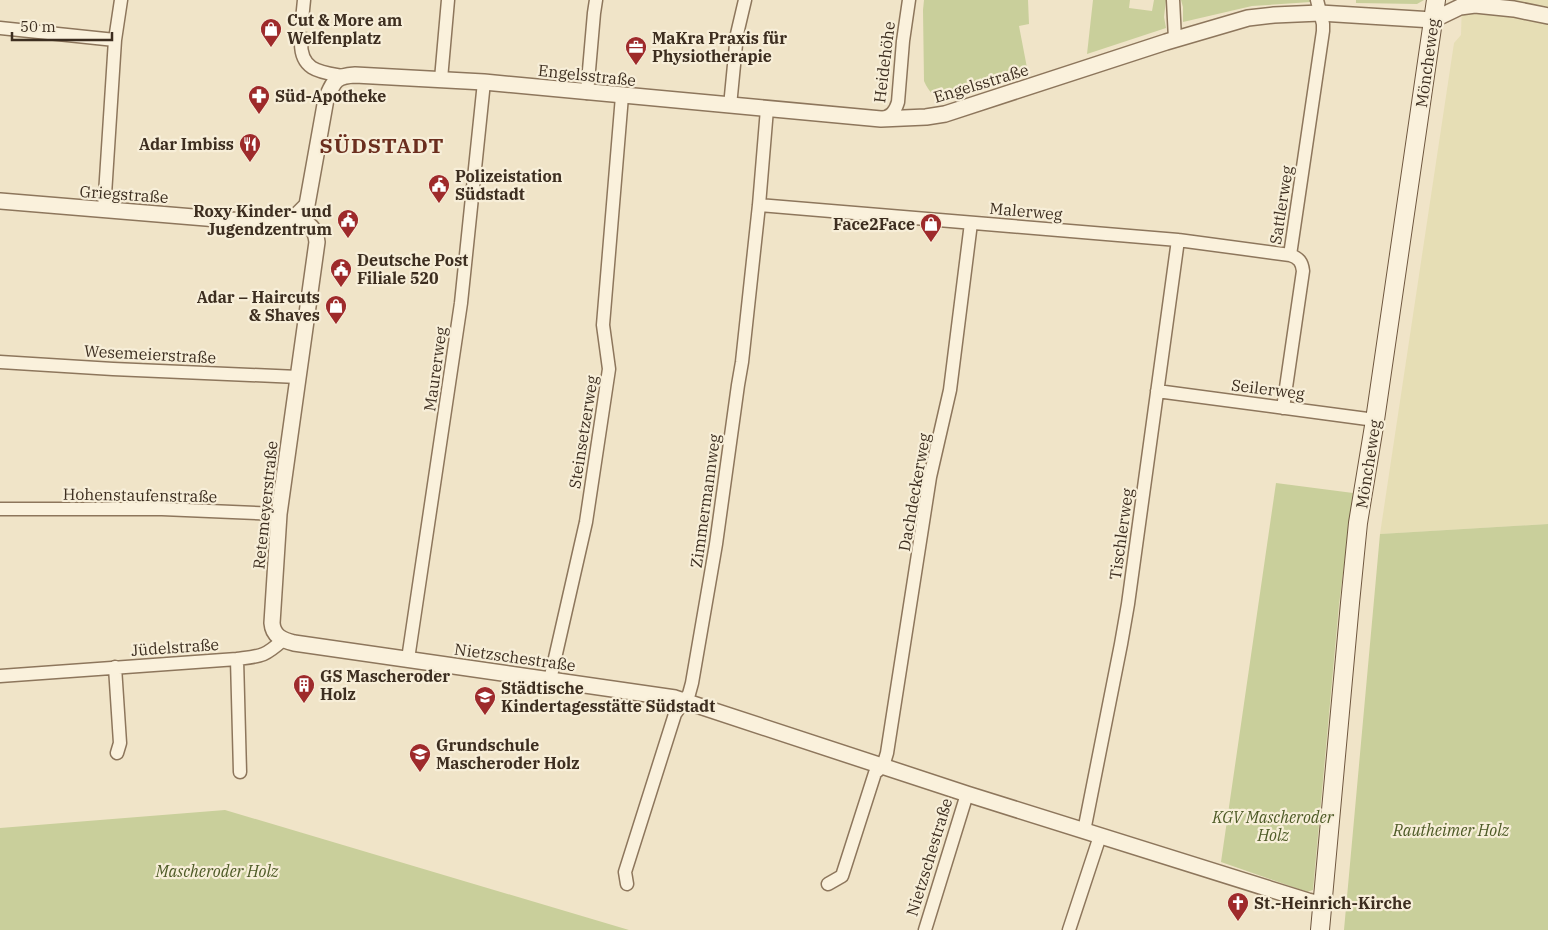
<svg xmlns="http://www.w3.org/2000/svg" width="1548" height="930" font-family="'IBM Plex Serif',serif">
<rect width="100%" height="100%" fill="#f0e4c8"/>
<path fill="#e6deb5" d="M1462,0H1548V524L1380,534L1454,43L1461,35Z"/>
<path fill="#c9cf9b" d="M924,0H1028L1029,24L1019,26L1028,73L946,99C934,98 929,92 924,81L923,10Z
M1093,0H1130L1129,8L1152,11L1154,0H1166L1164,17L1166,28L1087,54Z
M1181,0H1312L1311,2L1252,6L1183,22V7Z
M1356,0H1424L1417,4L1356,3Z
M1276,483L1353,493L1339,605L1313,890L1307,892L1221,862Z
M1548,524V930H1344L1380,534Z
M225,810L629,930H0V828Z"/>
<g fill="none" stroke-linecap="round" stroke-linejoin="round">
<path stroke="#ccc0a6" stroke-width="12" stroke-dasharray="12 6" stroke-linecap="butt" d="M301,43L302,20"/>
<g stroke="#8d765c" stroke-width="15">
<path id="minor" d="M1173,0L1175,39
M302,20L304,0
M0,28L115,40
M301,43C301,71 321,72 343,76
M441,79L448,0
M587,93L594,13L596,0
M730,106L737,34L745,0
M881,119C891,116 895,112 898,102L903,41L909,0
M759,205L1178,240L1290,255
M104,210L115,40L121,0
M0,362L113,369L298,377
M1157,391L1375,420
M1283,408L1303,271C1302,262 1299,258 1290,255L1323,31V24L1317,0
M0,509H162L279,514
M408,659L461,303L484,82
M115,667L120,743L117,753
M0,676L237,659
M550,680L586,522L609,369L603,325L622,96
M240,772L237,659C261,656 264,657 283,640
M1084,831L1121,644L1128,604L1178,240
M627,884L625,872L675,714L689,694L692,683L716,544L738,385L742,362L759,205L767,109
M828,884L842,876L875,773L883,766L887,753L930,477L950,390L971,223
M925,930L967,794
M1069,930L1100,836"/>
</g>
<g stroke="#8d765c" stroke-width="18">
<path id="tertiary" d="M0,201L230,220L279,222L293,219L307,205L326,99C334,81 335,76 355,75L484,82L881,119L926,117L945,114L1166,42L1248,18L1274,15L1320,13L1433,20L1460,7L1475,5L1514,9L1548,16
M303,211L306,223C314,228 316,234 317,242L279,514L272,623C273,636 282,640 294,643L675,698L967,794L1308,901L1322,904"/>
</g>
<g stroke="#6f573f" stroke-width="20">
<path id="secondary" d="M1320,930L1350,603L1358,523L1375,420L1436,0"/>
</g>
<use href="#minor" stroke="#faf1dc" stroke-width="12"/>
<use href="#tertiary" stroke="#faf1dc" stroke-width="15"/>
<use href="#secondary" stroke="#faf1dc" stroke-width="18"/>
</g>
<defs>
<g id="shop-pin" transform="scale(1.125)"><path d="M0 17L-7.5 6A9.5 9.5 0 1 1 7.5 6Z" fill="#9e2a2b" stroke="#f7eed8"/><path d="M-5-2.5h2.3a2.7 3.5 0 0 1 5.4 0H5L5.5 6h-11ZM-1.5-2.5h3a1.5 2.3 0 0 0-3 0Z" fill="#fff"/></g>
<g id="office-pin" transform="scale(1.125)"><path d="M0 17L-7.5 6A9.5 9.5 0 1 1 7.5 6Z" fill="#9e2a2b" stroke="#f7eed8"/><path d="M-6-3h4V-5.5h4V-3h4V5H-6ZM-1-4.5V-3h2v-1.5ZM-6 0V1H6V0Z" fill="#fff"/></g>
<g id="pharmacy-pin" transform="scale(1.125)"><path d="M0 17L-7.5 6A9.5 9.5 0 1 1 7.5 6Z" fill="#9e2a2b" stroke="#f7eed8"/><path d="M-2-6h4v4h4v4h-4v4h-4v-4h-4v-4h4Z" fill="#fff"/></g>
<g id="restaurant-pin" transform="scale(1.125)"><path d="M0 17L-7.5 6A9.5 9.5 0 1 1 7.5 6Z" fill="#9e2a2b" stroke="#f7eed8"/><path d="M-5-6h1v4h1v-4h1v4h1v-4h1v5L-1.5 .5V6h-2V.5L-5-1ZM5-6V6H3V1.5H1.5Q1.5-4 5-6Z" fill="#fff"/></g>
<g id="civic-pin" transform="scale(1.125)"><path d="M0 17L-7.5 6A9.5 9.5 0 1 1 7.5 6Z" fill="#9e2a2b" stroke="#f7eed8"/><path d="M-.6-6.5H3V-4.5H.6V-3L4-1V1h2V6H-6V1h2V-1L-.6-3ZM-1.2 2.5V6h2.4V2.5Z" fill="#fff"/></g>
<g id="building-pin" transform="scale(1.125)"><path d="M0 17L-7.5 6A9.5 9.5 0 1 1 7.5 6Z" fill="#9e2a2b" stroke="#f7eed8"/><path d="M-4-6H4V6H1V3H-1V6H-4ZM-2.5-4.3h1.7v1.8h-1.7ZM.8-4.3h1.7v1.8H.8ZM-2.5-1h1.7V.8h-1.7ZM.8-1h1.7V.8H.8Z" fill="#fff"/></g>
<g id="school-pin" transform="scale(1.125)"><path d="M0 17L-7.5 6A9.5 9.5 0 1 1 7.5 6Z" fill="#9e2a2b" stroke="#f7eed8"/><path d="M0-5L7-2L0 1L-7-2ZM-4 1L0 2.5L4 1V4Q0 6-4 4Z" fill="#fff"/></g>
<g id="church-pin" transform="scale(1.125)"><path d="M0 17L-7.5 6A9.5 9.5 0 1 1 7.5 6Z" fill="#9e2a2b" stroke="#f7eed8"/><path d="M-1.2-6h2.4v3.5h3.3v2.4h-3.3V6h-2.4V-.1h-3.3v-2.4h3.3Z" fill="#fff"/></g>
</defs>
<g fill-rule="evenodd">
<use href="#shop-pin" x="271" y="29"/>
<use href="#office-pin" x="636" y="47"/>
<use href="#pharmacy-pin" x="259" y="96"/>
<use href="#restaurant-pin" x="250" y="144"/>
<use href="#civic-pin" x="439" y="185"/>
<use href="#civic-pin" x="348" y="220"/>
<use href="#shop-pin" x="931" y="224"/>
<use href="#civic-pin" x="341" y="269"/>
<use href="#shop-pin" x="336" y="306"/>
<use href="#building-pin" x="304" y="685"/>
<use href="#school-pin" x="485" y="697"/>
<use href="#school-pin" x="420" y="754"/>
<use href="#church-pin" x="1238" y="903"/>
</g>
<g text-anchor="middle" stroke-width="4.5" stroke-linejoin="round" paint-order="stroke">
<g font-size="16" font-weight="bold" fill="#3d2e20" stroke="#f7eed8" text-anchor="start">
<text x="287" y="26">Cut &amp; More am<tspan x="287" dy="18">Welfenplatz</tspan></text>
<text x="652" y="44">MaKra Praxis für<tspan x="652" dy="18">Physiotherapie</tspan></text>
<text x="275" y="102">Süd-Apotheke</text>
<text x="234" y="150" text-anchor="end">Adar Imbiss</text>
<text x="455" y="182">Polizeistation<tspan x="455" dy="18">Südstadt</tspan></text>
<text x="332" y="217" text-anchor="end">Roxy Kinder- und<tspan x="332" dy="18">Jugendzentrum</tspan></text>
<text x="915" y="230" text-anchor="end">Face2Face</text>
<text x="357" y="266">Deutsche Post<tspan x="357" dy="18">Filiale 520</tspan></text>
<text x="320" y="303" text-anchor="end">Adar – Haircuts<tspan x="320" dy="18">&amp; Shaves</tspan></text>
<text x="320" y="682">GS Mascheroder<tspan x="320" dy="18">Holz</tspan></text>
<text x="501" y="694">Städtische<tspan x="501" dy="18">Kindertagesstätte Südstadt</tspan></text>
<text x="436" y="751">Grundschule<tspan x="436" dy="18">Mascheroder Holz</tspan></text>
<text x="1254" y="909">St.-Heinrich-Kirche</text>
</g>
<g font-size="16" fill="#3d2e20" stroke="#f7eed8">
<text transform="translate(884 62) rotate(-83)" y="6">Heidehöhe</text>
<text transform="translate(1427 63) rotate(-82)" y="6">Möncheweg</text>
<text transform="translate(587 75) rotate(6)" y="6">Engelsstraße</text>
<text transform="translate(981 83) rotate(-17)" y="6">Engelsstraße</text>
<text transform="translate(124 194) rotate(4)" y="6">Griegstraße</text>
<text transform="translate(1281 205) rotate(-81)" y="6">Sattlerweg</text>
<text transform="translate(1026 211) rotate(5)" y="6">Malerweg</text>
<text transform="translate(150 354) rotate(3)" y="6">Wesemeierstraße</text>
<text transform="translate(435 369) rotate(-82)" y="6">Maurerweg</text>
<text transform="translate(1268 389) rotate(7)" y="6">Seilerweg</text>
<text transform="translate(583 432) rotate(-81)" y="6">Steinsetzerweg</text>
<text transform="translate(1368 464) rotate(-81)" y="6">Möncheweg</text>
<text transform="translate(914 492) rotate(-80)" y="6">Dachdeckerweg</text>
<text transform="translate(140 495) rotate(1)" y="6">Hohenstaufenstraße</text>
<text transform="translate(705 501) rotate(-82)" y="6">Zimmermannweg</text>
<text transform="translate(265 505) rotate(-84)" y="6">Retemeyerstraße</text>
<text transform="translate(1121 534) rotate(-82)" y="6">Tischlerweg</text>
<text transform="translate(175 647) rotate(-4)" y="6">Jüdelstraße</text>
<text transform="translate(515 657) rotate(8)" y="6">Nietzschestraße</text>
<text transform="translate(929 857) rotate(-73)" y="6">Nietzschestraße</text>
</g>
<g font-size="16" font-style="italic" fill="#4d5a26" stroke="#f7eed8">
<text x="1273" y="823">KGV Mascheroder<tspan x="1273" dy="18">Holz</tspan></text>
<text x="1451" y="836">Rautheimer Holz</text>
<text x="217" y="877">Mascheroder Holz</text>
</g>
<g font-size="21" font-weight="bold" letter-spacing="1" fill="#6b2e1e" stroke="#f7eed8">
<text x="382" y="153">SÜDSTADT</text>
</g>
</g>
<path d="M12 32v8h100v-8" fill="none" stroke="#3d2e20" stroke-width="2.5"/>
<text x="20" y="32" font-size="15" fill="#3d2e20" stroke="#f7eed8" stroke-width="4" paint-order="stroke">50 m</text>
</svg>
